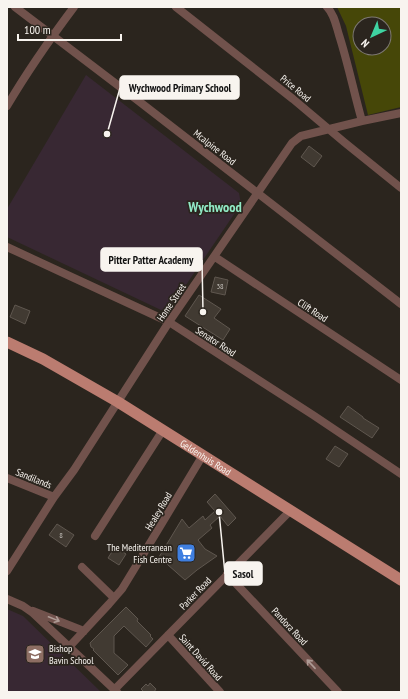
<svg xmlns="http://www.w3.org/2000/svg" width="408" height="699" font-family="'PT Sans Narrow',sans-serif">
<rect width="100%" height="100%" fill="#2b251e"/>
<path fill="#382833" d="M86,75L239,193L241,204L171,307L161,310L7,237V209Z
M7,609L23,616L101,692H7Z"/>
<path fill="#464708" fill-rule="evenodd" d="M337,7H401V107L368,115L346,26ZM360,24H384V48H360Z"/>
<path fill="#413a32" stroke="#5f574f" d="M309,146L322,156L314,167L301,157Z
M215,277L228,280L225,295L211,292Z
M199,295L221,309L214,318L230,329L223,340L185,316Z
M15,305L30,311L25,324L10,317Z
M348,406L363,417V418L379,428L372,438L340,417Z
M335,446L348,454L339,467L326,459Z
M215,494L236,518L228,526L220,516L210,525L212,528L198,540L205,549L217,556L197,570L185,580L159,557L182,519L189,528L203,516L205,520L215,511L207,502Z
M57,524L74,535L66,547L49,535Z
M115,547L126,554L119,565L108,558Z
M126,607L138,619L137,621L151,635L150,636L153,639L146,647L124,626L114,636V653L128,665L118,675L93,650L94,649L91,647L90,643Z
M150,683L156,689L154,692H142L143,691L141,689L146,684L148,686Z"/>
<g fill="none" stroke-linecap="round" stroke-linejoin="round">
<path stroke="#71524c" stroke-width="8" d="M15,7L136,99L401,304
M176,7L293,99L344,142L401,188
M327,7C334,14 336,25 339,35C348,63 354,93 362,121
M7,106C27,72 50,39 74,7
M7,247L169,322L313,415L401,474
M215,257L401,380
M7,478L54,497
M95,536L163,430
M82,567L114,598
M7,571L54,497L74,470L169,322L292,143L301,136L362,121L401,113
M227,574L338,692
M7,599L23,606L33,613L117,692
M33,611L84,631
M168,635L220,692
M69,647L109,604L122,589L144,553L203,455
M114,690L291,510"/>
<path stroke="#bb7c70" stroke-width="11" id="s1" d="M7,342L43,359L118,402L401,580"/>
</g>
<defs><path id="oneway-shaft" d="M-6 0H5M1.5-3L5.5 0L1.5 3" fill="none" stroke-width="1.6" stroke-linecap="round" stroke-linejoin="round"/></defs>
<g stroke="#ae9b95">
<use href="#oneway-shaft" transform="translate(54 619) rotate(22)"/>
<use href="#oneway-shaft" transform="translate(311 664) rotate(-133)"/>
</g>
<defs>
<g id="supermarket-square" transform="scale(1)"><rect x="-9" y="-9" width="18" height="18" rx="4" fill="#3f7fe0" stroke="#2b251e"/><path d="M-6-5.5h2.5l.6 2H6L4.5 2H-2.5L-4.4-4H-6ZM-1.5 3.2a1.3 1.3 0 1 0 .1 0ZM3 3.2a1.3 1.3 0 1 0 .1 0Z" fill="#fff"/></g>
<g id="school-square" transform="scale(1)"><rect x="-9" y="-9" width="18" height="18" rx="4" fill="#8d6e63" stroke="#2b251e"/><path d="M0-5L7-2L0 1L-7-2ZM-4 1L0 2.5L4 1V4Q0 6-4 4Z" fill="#fff"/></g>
</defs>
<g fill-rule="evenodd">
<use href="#supermarket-square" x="186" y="553"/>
<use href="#school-square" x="35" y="654"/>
</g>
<g text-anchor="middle" stroke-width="3.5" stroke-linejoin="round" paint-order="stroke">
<g font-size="8" fill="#cac6c0">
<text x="220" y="289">38</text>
<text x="61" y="538">8</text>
</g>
<g font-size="10" fill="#f8f4ef" stroke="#2b251e">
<text transform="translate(296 88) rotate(39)" y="4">Price Road</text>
<text transform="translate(215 147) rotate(38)" y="4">Mcalpine Road</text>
<text transform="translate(171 302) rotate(-56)" y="4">Home Street</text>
<text transform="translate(313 310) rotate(33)" y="4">Clift Road</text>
<text transform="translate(216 341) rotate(33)" y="4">Senator Road</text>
<text dy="4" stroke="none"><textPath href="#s1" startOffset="230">Geldenhuis Road</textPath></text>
<text transform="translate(34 478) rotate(22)" y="4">Sandilands</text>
<text transform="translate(158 511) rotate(-59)" y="4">Healey Road</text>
<text transform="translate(195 593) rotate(-46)" y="4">Parker Road</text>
<text transform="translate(290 626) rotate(47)" y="4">Pandora Road</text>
<text transform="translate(201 657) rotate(48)" y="4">Saint David Road</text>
</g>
<g font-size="10" fill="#f8f4ef" stroke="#2b251e" text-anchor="end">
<text x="172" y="551">The Mediterranean<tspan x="172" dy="12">Fish Centre</tspan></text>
<text x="49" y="652" text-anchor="start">Bishop<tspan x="49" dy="12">Bavin School</tspan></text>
</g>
<g font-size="14" font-weight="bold" fill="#91eac6" stroke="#2b251e">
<text x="215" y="212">Wychwood</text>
</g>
</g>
<path fill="none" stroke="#f8f4ef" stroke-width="1.5" d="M107 134L120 88M203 312L202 260M219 512L225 574"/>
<g fill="#f8f4ef" stroke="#2b251e" stroke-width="1.5">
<circle cx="107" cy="134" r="4"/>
<circle cx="203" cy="312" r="4"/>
<circle cx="219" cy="512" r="4"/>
</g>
<g fill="#f8f4ef" stroke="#f8f4ef" stroke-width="1.5">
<rect x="120" y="76" width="119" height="23" rx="4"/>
<rect x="101" y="248" width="101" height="23" rx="4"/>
<rect x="225" y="562" width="37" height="23" rx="4"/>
</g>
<g font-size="11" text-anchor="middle" font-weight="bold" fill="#111">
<text x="180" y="92">Wychwood Primary School</text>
<text x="151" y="264">Pitter Patter Academy</text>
<text x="243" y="578">Sasol</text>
</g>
<rect width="408" height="699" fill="none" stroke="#f8f4ef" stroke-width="16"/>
<g transform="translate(372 36) rotate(224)"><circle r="19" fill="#2b251e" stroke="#7d7872"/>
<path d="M0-3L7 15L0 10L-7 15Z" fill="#3fd4a2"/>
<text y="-6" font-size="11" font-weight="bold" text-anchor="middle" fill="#f8f4ef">N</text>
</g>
<path d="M18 34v6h103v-6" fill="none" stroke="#f8f4ef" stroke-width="2"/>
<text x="24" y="34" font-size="12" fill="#f8f4ef" stroke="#2b251e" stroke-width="3" paint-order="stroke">100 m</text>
</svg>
